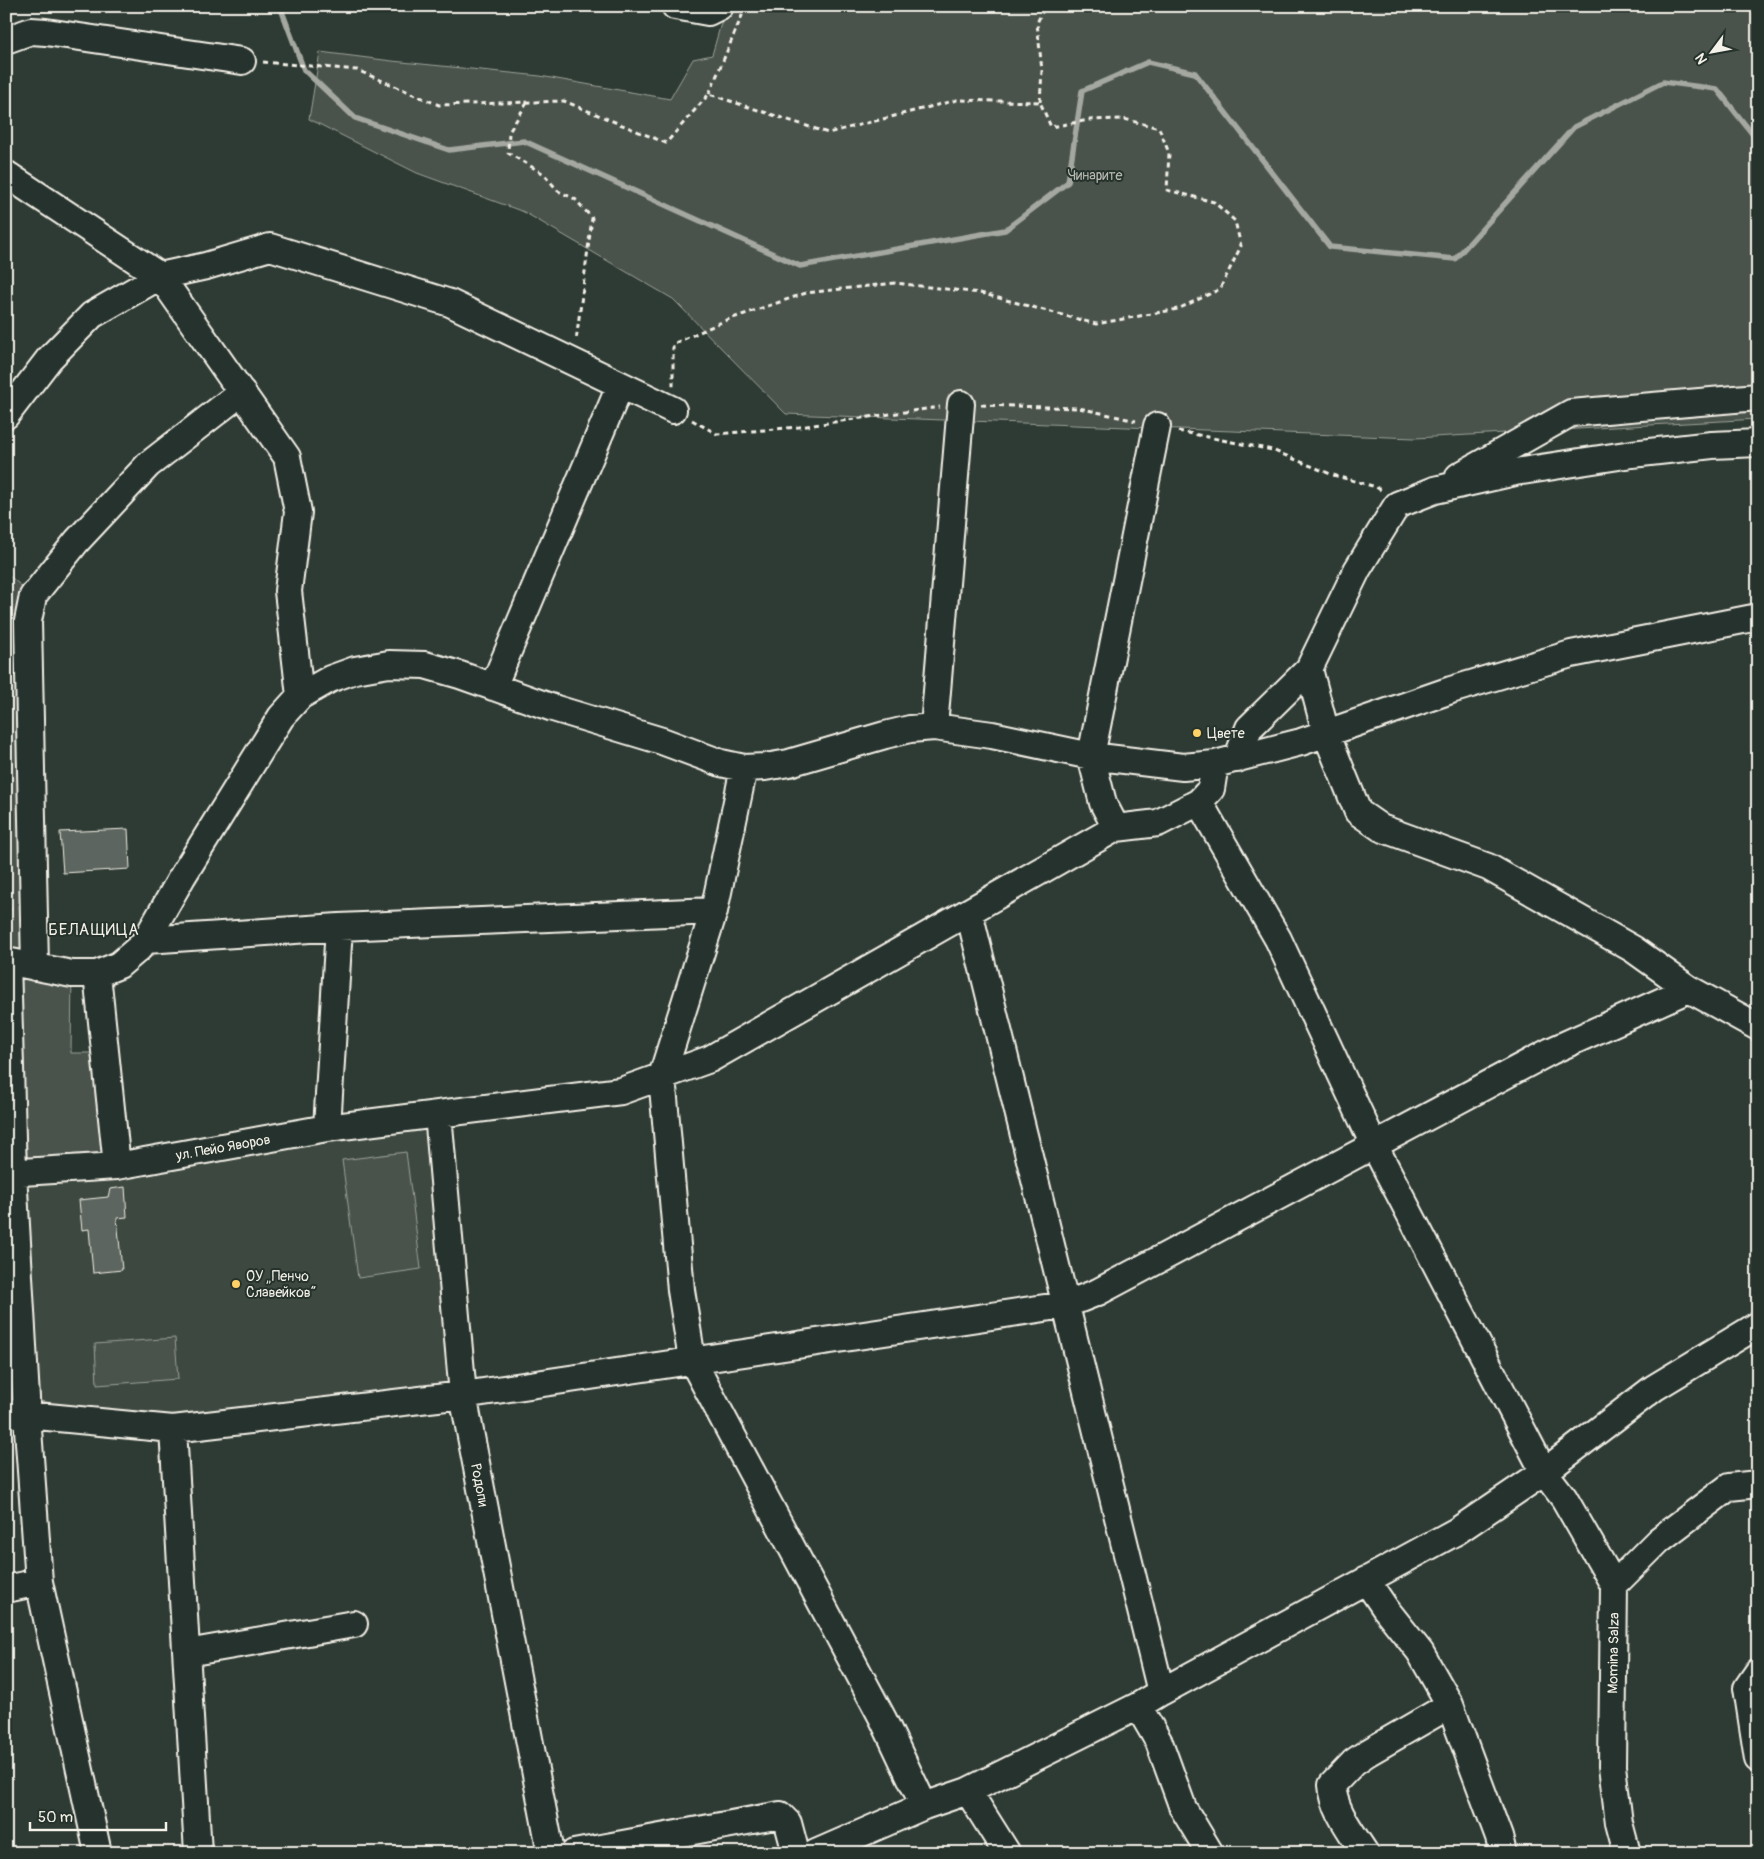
<svg xmlns="http://www.w3.org/2000/svg" width="1764" height="1859" font-family="Pangolin,sans-serif">
<rect width="100%" height="100%" fill="#2e3b34"/>
<filter id="ink" filterUnits="userSpaceOnUse"><feTurbulence type="fractalNoise" baseFrequency=".02" numOctaves="2"/><feDisplacementMap in="SourceGraphic" scale="10" xChannelSelector="R" yChannelSelector="G"/><feConvolveMatrix kernelMatrix="1 2 1 2 8 2 1 2 1" color-interpolation-filters="sRGB"/></filter>
<g filter="url(#ink)">
<path fill="#3c4841" d="M438,1114L463,1395L173,1429L27,1415L13,1173Z"/>
<path fill="#48524c" stroke="#9ea29a" d="M726,6H1758V419L1415,438L786,414L673,299L524,212L417,173L309,119L320,52L392,61L540,76L670,99L693,59L712,55Z
M6,573L33,596L35,967L72,974L71,1053H105L117,1166L13,1173L6,961Z
M406,1152L421,1269L358,1278L342,1160Z
M175,1338L178,1379L97,1385L95,1344Z"/>
<g fill="none" stroke-linecap="round" stroke-linejoin="round">
<path stroke="#a4a8a0" stroke-width="5.5" d="M280,6L304,70L355,118L449,150L524,141L800,266L1005,230L1068,182L1082,91L1148,62L1195,73L1330,247L1455,259L1574,127L1663,82L1717,89L1758,141"/>
</g>
<path fill="#5c655e" stroke="#f4f1e8" d="M128,829L130,869L63,873L60,832Z
M125,1187L127,1217L117,1218L122,1270L93,1273L89,1229L82,1230L79,1200L108,1197L110,1189Z"/>
<g fill="none" stroke-linecap="round" stroke-linejoin="round">
<g stroke="#f4f1e8" stroke-width="30">
<path id="minor" d="M675,6L708,12L720,6
M6,40L31,31L46,32L242,61
M6,174L160,276L287,457L298,512L288,591L300,696
M6,415L49,359L92,315L160,276L206,266L270,247L450,303L673,410
M1157,426L1091,756L1103,803L1116,828L1158,823L1199,802L1211,789L1215,764
M1758,443L1712,445L1632,454L1515,472L1435,490L1397,505L1357,570L1309,669L1326,733L1358,812L1381,828L1488,867L1633,949L1689,989L1758,1027
M1459,476L1571,413L1758,397
M493,687L620,386
M934,727L961,404
M1237,759L1249,728L1309,669
M744,768L714,911L662,1076L681,1290L692,1360L883,1719L924,1806
M1199,802L1278,939L1374,1145L1544,1472L1564,1498L1614,1585L1612,1766L1619,1823L1627,1853
M969,912L1161,1692
M146,940L339,927L714,911
M6,961L72,974H97L119,965L139,948L146,940L182,877L281,717L300,696L330,679L355,670L389,664L425,665L460,675L553,708L662,741L721,763L744,768L765,767L789,763L885,735L910,729L934,727L992,735L1091,756L1183,767L1215,764L1301,742L1451,690L1571,654L1758,617
M7,961L13,1173L27,1415L39,1582L98,1853
M35,967L28,621L33,596L77,541L148,465L242,392
M97,974L117,1166
M438,1114L463,1395L551,1853
M327,1128L339,927
M6,1173L117,1166L327,1128L621,1091L710,1059L1116,828
M6,1413L173,1429L463,1395L1065,1305L1098,1292L1551,1051L1689,989
M173,1429L198,1853
M1366,1580L1385,1608L1420,1652L1450,1705L1499,1837L1503,1853
M1614,1585L1659,1540L1729,1487L1758,1484
M6,1589L39,1582
M187,1653L354,1624
M1758,1672L1747,1688L1758,1759
M1138,1706L1159,1742L1183,1808L1210,1853
M968,1791L1007,1853
M574,1853L780,1815L788,1823L796,1853
M816,1853L924,1806L968,1791L1138,1706L1161,1692L1457,1531L1544,1472L1654,1388L1758,1325
M1365,1853C1351,1831 1334,1811 1332,1785L1354,1762L1367,1753L1450,1705"/>
</g>
<path stroke="#f4f1e8" stroke-width="3" stroke-dasharray="5 4" stroke-linecap="butt" d="M263,62L357,70L439,105L564,101L666,143L709,94L828,133L957,100L1040,102L1051,127L1089,120L1124,119L1159,128L1169,153L1167,190L1214,202L1235,221L1241,246L1220,289L1178,309L1096,324L980,293L895,283L806,293L724,321L673,344V387
M709,94L746,6
M1040,102L1042,71L1037,23L1045,6
M527,103L509,132L508,153L544,174L558,191L575,199L592,218L576,341
M981,405L1079,408L1136,421
M692,420L717,434L799,427L940,407
M1178,431L1272,450L1333,475L1376,487L1382,491
M6,870L9,907L11,910"/>
<use href="#minor" stroke="#26332d" stroke-width="26"/>
</g>
</g>
<g fill="#ffd166" stroke="#26332d" stroke-width="2">
<circle cx="1197" cy="733" r="5"/>
<circle cx="236" cy="1284" r="5"/>
</g>
<g text-anchor="middle" stroke-width="4" stroke-linejoin="round" paint-order="stroke">
<g font-size="14" fill="#b8b9b1" stroke="#26332d">
<text x="1095" y="180">Чинарите</text>
</g>
<g font-size="14" fill="#f4f1e8" stroke="#26332d" text-anchor="start">
<text x="1207" y="738">Цвете</text>
<text x="246" y="1281">ОУ „Пенчо<tspan x="246" dy="16">Славейков“</tspan></text>
</g>
<g font-size="14" fill="#f4f1e8" stroke="#26332d">
<text transform="translate(223 1147) rotate(-10)" y="5">ул. Пейо Яворов</text>
<text transform="translate(480 1485) rotate(79)" y="5">Родопи</text>
<text transform="translate(1613 1653) rotate(-89)" y="5">Momina Salza</text>
</g>
<g font-size="16" letter-spacing="1" fill="#f4f1e8" stroke="#26332d">
<text x="94" y="935">БЕЛАЩИЦА</text>
</g>
</g>
<rect width="1764" height="1859" fill="none" stroke="#26332d" stroke-width="25"/>
<rect x="12" y="12" width="1739" height="1834" fill="none" stroke="#f4f1e8" stroke-width="2" filter="url(#ink)"/>
<g transform="translate(1712 52) rotate(238)" stroke="#26332d" stroke-width="4" paint-order="stroke">
<path d="M0-4L9 19L0 12L-9 19Z" fill="#f4f1e8"/>
<text y="-8" font-size="14" font-weight="bold" text-anchor="middle" fill="#f4f1e8">N</text>
</g>
<path d="M30 1822v8h136v-8" fill="none" stroke="#f4f1e8" stroke-width="2.5"/>
<text x="38" y="1822" font-size="15" fill="#f4f1e8" stroke="#26332d" stroke-width="4" paint-order="stroke">50 m</text>
</svg>
